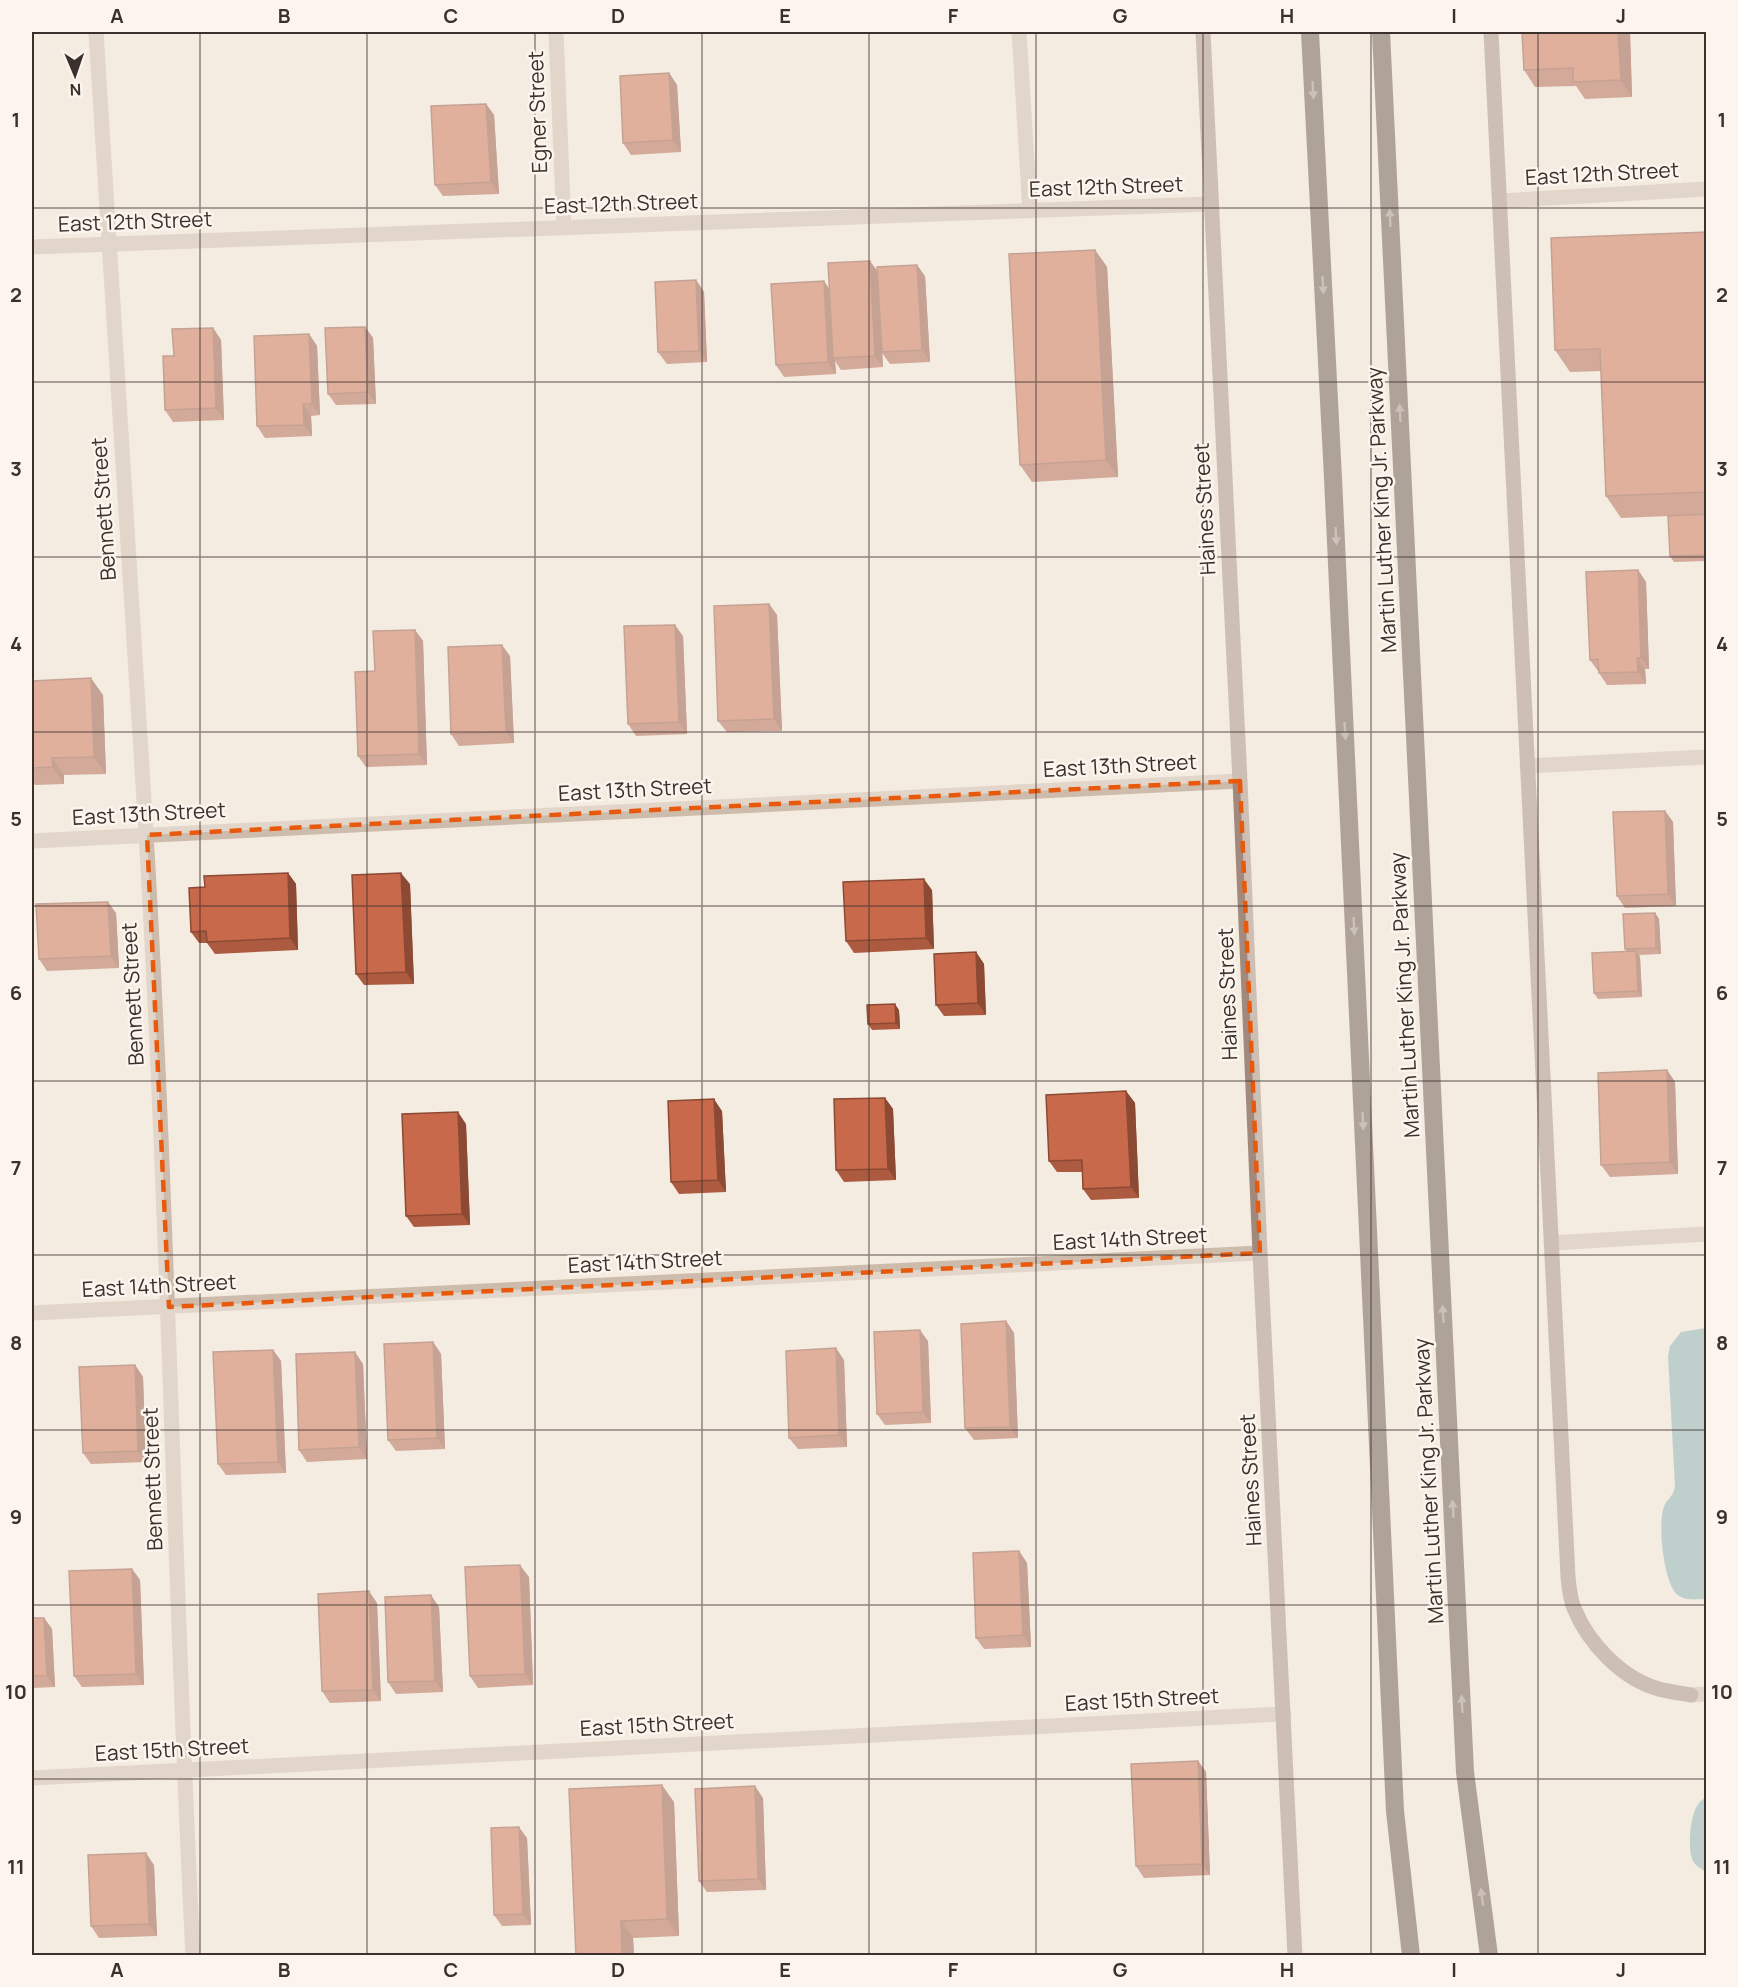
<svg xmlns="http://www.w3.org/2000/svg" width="1738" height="1987" font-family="Manrope,sans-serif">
<rect width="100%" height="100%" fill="#f4ebe1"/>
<path fill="#7fb0b2" d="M1706,1328V1599C1698,1599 1686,1601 1679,1596C1664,1587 1657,1523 1664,1507C1667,1498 1672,1499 1675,1487L1668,1356L1670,1346L1681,1332Z
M1706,1797V1871H1704C1700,1868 1695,1865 1693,1861C1687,1850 1690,1813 1699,1803C1701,1800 1704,1799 1706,1797Z"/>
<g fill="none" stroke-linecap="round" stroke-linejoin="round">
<path stroke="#cdbbac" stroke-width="15" d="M96,32C111,299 131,566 146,833C168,1207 174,1582 193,1956
M556,32L564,228
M1019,32L1030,211
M1500,201L1706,189
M32,247L1211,204
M1527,766L1706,757
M32,841L1240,781
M1551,1243L1706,1234
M32,1313L1260,1253
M1691,1695L1706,1694
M32,1778L1284,1714"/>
<path stroke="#a18a7d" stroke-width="15" d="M1203,32L1240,781L1260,1253L1295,1956
M1491,32L1568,1577C1569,1587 1570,1599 1574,1608C1588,1643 1622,1679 1659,1689C1669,1692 1681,1693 1691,1695"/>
<path stroke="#5c4a42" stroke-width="18" d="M1310,32L1333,478L1395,1811L1411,1956
M1381,32L1465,1772L1489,1956"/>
</g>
<path fill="#ac5a40" d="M1522,32H1629L1630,33L1632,97L1585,99L1576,86L1535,87L1524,70Z
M669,73L677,85L681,152L631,155L623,143Z
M486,104L494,115L499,194L443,196L435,185Z
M1707,232V561L1674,562L1670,556L1668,516L1621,518L1606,496L1601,371L1570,372L1555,350Z
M1095,250L1107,267L1118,477L1032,482L1020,465Z
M877,271L925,276L930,362L890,364L882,353L883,367L841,370L835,361L836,374L784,377L776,365L829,289Z
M696,280L704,292L707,362L667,364L658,352Z
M365,327L373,338L376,404L336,405L328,394Z
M213,328L221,340L224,420L173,422L165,410Z
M309,334L317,346L320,415L311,416L312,436L265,438L257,426Z
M1638,570L1646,582L1649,669H1645L1646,684L1607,685L1599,673V671H1598L1590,660Z
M769,604L777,615L782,731L727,732L718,721Z
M415,630L423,641L427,765L366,767L358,756Z
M683,636L687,734L636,736L628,724Z
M510,656L514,743L459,746L451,734Z
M32,681L103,695L106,774L64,775V784L35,785L32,781Z
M1665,811L1673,822L1676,906L1625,908L1617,896Z
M288,873L296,884L298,950L215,954L207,943H199L191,932L205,887Z
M410,884L414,984L364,985L356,974Z
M932,890L934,949L854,953L846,941Z
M116,913L119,968L47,971L39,959Z
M1655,913L1659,919L1661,954L1639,955L1640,957L1642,997L1598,999L1594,993L1626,951L1625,949Z
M976,952L984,964L986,1015L944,1016L936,1005Z
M899,1010L900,1029L872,1030L868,1024Z
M1667,1070L1675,1082L1678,1174L1610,1177L1601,1165Z
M1126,1091L1135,1103L1139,1198L1091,1200L1083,1189L1082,1172H1057L1049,1161Z
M885,1098L893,1109L896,1180L844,1182L836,1170Z
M722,1111L726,1192L679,1194L671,1182Z
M466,1124L470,1225L414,1227L406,1216Z
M1006,1321L1014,1333L1018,1438L974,1440L965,1428Z
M928,1341L931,1423L885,1425L877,1414Z
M433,1342L441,1354L445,1449L396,1451L388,1440Z
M273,1350L281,1361L286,1473L226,1475L218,1464Z
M844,1360L847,1447L798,1449L789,1438Z
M363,1364L367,1459L307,1462L299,1450Z
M135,1365L143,1377L146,1462L91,1464L83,1453Z
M1019,1551L1027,1563L1031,1647L984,1649L976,1638Z
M132,1569L140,1580L144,1685L82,1687L74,1676Z
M529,1577L533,1685L478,1688L470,1676Z
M377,1603L381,1701L330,1703L322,1691Z
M439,1607L443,1692L396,1694L388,1682Z
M32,1618H44L52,1629L55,1687L32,1688Z
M1198,1761L1206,1772L1210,1875L1144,1878L1136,1866Z
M763,1798L766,1890L707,1892L699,1881Z
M674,1802L679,1936L633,1938L634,1956H576Z
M527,1838L531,1925L502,1926L494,1915Z
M154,1865L157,1936L99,1938L91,1926Z"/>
<path fill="#8c4a34" d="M1618,32H1629L1630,33L1632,97L1621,80Z
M669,73L677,85L681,152L673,140Z
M486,104L494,115L499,194L491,182Z
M1095,250L1107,267L1118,477L1106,460Z
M870,261L878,272L883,367L875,356Z
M917,265L925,276L930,362L922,350Z
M696,280L704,292L707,362L699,351Z
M824,281L832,293L833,358L835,361L836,374L828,362Z
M365,327L373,338L376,404L368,392Z
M213,328L221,340L224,420L216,408Z
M309,334L317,346L320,415L312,404Z
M303,404L311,416L312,436L304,425Z
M1638,570L1646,582L1649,669L1641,658Z
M769,604L777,615L782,731L774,719Z
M675,625L683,636L687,734L679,722Z
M415,630L423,641L427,765L419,754Z
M502,645L510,656L514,743L506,732Z
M1637,658L1645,669L1646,684L1638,672Z
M91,678L103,695L106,774L94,757Z
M52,758L64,775V784L53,767Z
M1665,811L1673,822L1676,906L1668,894Z
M288,873L296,884L298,950L290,938Z
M401,873L410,884L414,984L406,972Z
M924,879L932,890L934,949L926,938Z
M108,902L116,913L119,968L111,956Z
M1655,913L1659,919L1661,954L1656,948Z
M1636,951L1640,957L1642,997L1638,991Z
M976,952L984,964L986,1015L978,1003Z
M895,1004L899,1010L900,1029L896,1023Z
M1667,1070L1675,1082L1678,1174L1670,1162Z
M1126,1091L1135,1103L1139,1198L1131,1187Z
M885,1098L893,1109L896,1180L888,1169Z
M714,1099L722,1111L726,1192L718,1180Z
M458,1112L466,1124L470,1225L462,1214Z
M1006,1321L1014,1333L1018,1438L1010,1427Z
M920,1330L928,1341L931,1423L923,1412Z
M433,1342L441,1354L445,1449L437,1438Z
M836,1348L844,1360L847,1447L839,1435Z
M273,1350L281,1361L286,1473L278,1462Z
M355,1352L363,1364L367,1459L359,1447Z
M135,1365L143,1377L146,1462L138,1451Z
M1019,1551L1027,1563L1031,1647L1023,1635Z
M520,1565L529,1577L533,1685L525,1674Z
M132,1569L140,1580L144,1685L136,1674Z
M369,1591L377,1603L381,1701L373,1690Z
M431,1595L439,1607L443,1692L435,1681Z
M44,1618L52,1629L55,1687L47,1676Z
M1198,1761L1206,1772L1210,1875L1202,1864Z
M662,1785L674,1802L679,1936L667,1919Z
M755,1786L763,1798L766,1890L758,1879Z
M519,1827L527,1838L531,1925L523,1914Z
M146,1853L154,1865L157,1936L149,1924Z
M621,1921L633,1938L634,1956H622Z"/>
<path fill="#c8694b" stroke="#8c4a34" stroke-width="1.5" d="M1522,32H1618L1621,80L1573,82V68L1524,70Z
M669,73L673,140L623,143L620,76Z
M486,104L491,182L435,185L431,106Z
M1707,232V492L1606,496L1600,349L1555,350L1551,238Z
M1095,250L1106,460L1020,465L1009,254Z
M870,261L875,356L833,358L828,263Z
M917,265L922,350L882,352L877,267Z
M696,280L699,351L658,352L655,282Z
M824,281L828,362L776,365L771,284Z
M365,327L368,392L328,394L325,328Z
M213,328L216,408L165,410L163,356H174L172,329Z
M309,334L312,404H303L304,425L257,426L254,336Z
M1707,514V555L1670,556L1668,516Z
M1638,570L1641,658H1637L1638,672L1599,673L1598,659L1590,660L1586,572Z
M769,604L774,719L718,721L714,606Z
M675,625L679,722L628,724L624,626Z
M415,630L419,754L358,756L355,672L375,671L373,631Z
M502,645L506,732L451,734L448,647Z
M91,678L94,757L52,758L53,767L32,768V681Z
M1665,811L1668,894L1617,896L1613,812Z
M288,873L290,938L207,942L206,931L191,932L189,888L205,887L204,876Z
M401,873L406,972L356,974L352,875Z
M924,879L926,938L846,941L843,882Z
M108,902L111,956L39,959L36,904Z
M1655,913L1656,948L1625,949L1623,914Z
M1636,951L1638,991L1594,993L1592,953Z
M976,952L978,1003L936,1005L934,954Z
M895,1004L896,1023L868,1024L867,1005Z
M1667,1070L1670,1162L1601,1165L1598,1073Z
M1126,1091L1131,1187L1083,1189L1082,1160L1049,1161L1046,1095Z
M885,1098L888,1169L836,1170L834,1099Z
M714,1099L718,1180L671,1182L668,1101Z
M458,1112L462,1214L406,1216L402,1114Z
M1006,1321L1010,1427L965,1428L961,1324Z
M920,1330L923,1412L877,1414L874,1332Z
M433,1342L437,1438L388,1440L384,1344Z
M836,1348L839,1435L789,1438L786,1351Z
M273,1350L278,1462L218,1464L213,1352Z
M355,1352L359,1447L299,1450L296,1354Z
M135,1365L138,1451L83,1453L79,1367Z
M1019,1551L1023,1635L976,1638L973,1553Z
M520,1565L525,1674L470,1676L465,1567Z
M132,1569L136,1674L74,1676L69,1571Z
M369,1591L373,1690L322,1691L318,1594Z
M431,1595L435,1681L388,1682L385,1597Z
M32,1618H44L47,1676H32Z
M1198,1761L1202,1864L1136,1866L1131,1764Z
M662,1785L667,1919L621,1921L622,1956H576L569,1789Z
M755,1786L758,1879L699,1881L695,1789Z
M519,1827L523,1914L494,1915L491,1828Z
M146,1853L149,1924L91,1926L88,1855Z"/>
<defs><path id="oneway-solid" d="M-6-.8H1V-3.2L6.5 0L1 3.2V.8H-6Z" transform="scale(1.5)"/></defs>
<g fill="#9c8e87">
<use href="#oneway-solid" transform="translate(1313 90) rotate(87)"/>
<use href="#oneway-solid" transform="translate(1390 218) rotate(-93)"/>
<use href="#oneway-solid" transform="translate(1323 285) rotate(87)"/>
<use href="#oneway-solid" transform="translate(1400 413) rotate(-93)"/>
<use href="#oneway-solid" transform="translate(1336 536) rotate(87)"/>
<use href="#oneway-solid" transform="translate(1345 731) rotate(87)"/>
<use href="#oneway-solid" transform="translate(1354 926) rotate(87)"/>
<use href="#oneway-solid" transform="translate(1363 1121) rotate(87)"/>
<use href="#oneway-solid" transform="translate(1443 1314) rotate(-93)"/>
<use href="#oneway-solid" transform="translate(1453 1509) rotate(-93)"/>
<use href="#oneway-solid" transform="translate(1462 1704) rotate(-93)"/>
<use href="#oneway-solid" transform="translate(1482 1897) rotate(-97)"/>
</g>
<path d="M0 0H1738V1987H0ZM1240,781L1260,1253L169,1307L147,835Z" fill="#f4ebe1" fill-opacity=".55" fill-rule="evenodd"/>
<path fill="none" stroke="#e8590c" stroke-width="4.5" stroke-dasharray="12 8" stroke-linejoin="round" d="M1240,781L1260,1253L169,1307L147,835Z"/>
<path fill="none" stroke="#3b302b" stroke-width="1.5" stroke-opacity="0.55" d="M200,32V1956M367,32V1956M535,32V1956M702,32V1956M869,32V1956M1036,32V1956M1203,32V1956M1371,32V1956M1538,32V1956M32,208H1706M32,382H1706M32,557H1706M32,732H1706M32,906H1706M32,1081H1706M32,1255H1706M32,1430H1706M32,1605H1706M32,1779H1706"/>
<g text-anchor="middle" stroke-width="5" stroke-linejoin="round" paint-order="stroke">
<g font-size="21" fill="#3b302b" stroke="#fbf5ee">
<text transform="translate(538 112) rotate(-92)" y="7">Egner Street</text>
<text transform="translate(1602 174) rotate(-3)" y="7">East 12th Street</text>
<text transform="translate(1106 187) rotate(-2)" y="7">East 12th Street</text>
<text transform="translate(621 204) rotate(-2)" y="7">East 12th Street</text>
<text transform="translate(135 222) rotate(-2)" y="7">East 12th Street</text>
<text transform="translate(104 509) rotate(-94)" y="7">Bennett Street</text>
<text transform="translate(1205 509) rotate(-93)" y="7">Haines Street</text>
<text transform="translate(1382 510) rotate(-93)" y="7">Martin Luther King Jr. Parkway</text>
<text transform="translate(1120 766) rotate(-3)" y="7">East 13th Street</text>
<text transform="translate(635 790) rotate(-3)" y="7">East 13th Street</text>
<text transform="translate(149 814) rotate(-3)" y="7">East 13th Street</text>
<text transform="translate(133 994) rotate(-93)" y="7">Bennett Street</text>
<text transform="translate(1228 994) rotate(-92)" y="7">Haines Street</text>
<text transform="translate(1405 995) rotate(-93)" y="7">Martin Luther King Jr. Parkway</text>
<text transform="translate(1130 1239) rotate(-3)" y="7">East 14th Street</text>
<text transform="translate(645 1262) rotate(-3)" y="7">East 14th Street</text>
<text transform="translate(159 1286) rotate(-3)" y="7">East 14th Street</text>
<text transform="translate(153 1479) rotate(-92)" y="7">Bennett Street</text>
<text transform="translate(1251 1480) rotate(-93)" y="7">Haines Street</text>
<text transform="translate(1429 1481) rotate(-93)" y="7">Martin Luther King Jr. Parkway</text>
<text transform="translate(1142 1700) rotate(-3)" y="7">East 15th Street</text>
<text transform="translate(657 1725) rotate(-3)" y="7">East 15th Street</text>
<text transform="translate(172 1750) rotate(-3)" y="7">East 15th Street</text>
</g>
</g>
<rect width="1738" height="1987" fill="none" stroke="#fbf5ee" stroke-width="66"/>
<g transform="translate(75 75) rotate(178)" stroke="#fbf5ee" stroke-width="4.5" paint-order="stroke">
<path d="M0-4.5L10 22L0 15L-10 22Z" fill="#3b302b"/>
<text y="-9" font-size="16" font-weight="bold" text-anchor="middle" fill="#3b302b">N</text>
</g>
<rect x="33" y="33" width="1672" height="1921" fill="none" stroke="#3b302b" stroke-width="2"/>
<g font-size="20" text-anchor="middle" font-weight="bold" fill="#3b302b">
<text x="117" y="23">A</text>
<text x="284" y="23">B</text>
<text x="451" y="23">C</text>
<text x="618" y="23">D</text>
<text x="785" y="23">E</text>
<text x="953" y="23">F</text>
<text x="1120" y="23">G</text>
<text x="1287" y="23">H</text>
<text x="1454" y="23">I</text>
<text x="1621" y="23">J</text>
<text x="16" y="127">1</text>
<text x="1722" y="127">1</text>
<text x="16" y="302">2</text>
<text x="1722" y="302">2</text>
<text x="16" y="476">3</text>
<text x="1722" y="476">3</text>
<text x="16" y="651">4</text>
<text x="1722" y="651">4</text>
<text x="16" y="826">5</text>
<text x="1722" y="826">5</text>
<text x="16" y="1000">6</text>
<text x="1722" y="1000">6</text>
<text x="16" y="1175">7</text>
<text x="1722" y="1175">7</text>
<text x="16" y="1350">8</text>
<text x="1722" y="1350">8</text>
<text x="16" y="1524">9</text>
<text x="1722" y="1524">9</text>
<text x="16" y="1699">10</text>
<text x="1722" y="1699">10</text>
<text x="16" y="1874">11</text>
<text x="1722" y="1874">11</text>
<text x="117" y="1977">A</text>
<text x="284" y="1977">B</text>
<text x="451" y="1977">C</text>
<text x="618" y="1977">D</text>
<text x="785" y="1977">E</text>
<text x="953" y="1977">F</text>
<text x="1120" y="1977">G</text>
<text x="1287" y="1977">H</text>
<text x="1454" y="1977">I</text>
<text x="1621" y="1977">J</text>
</g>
</svg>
